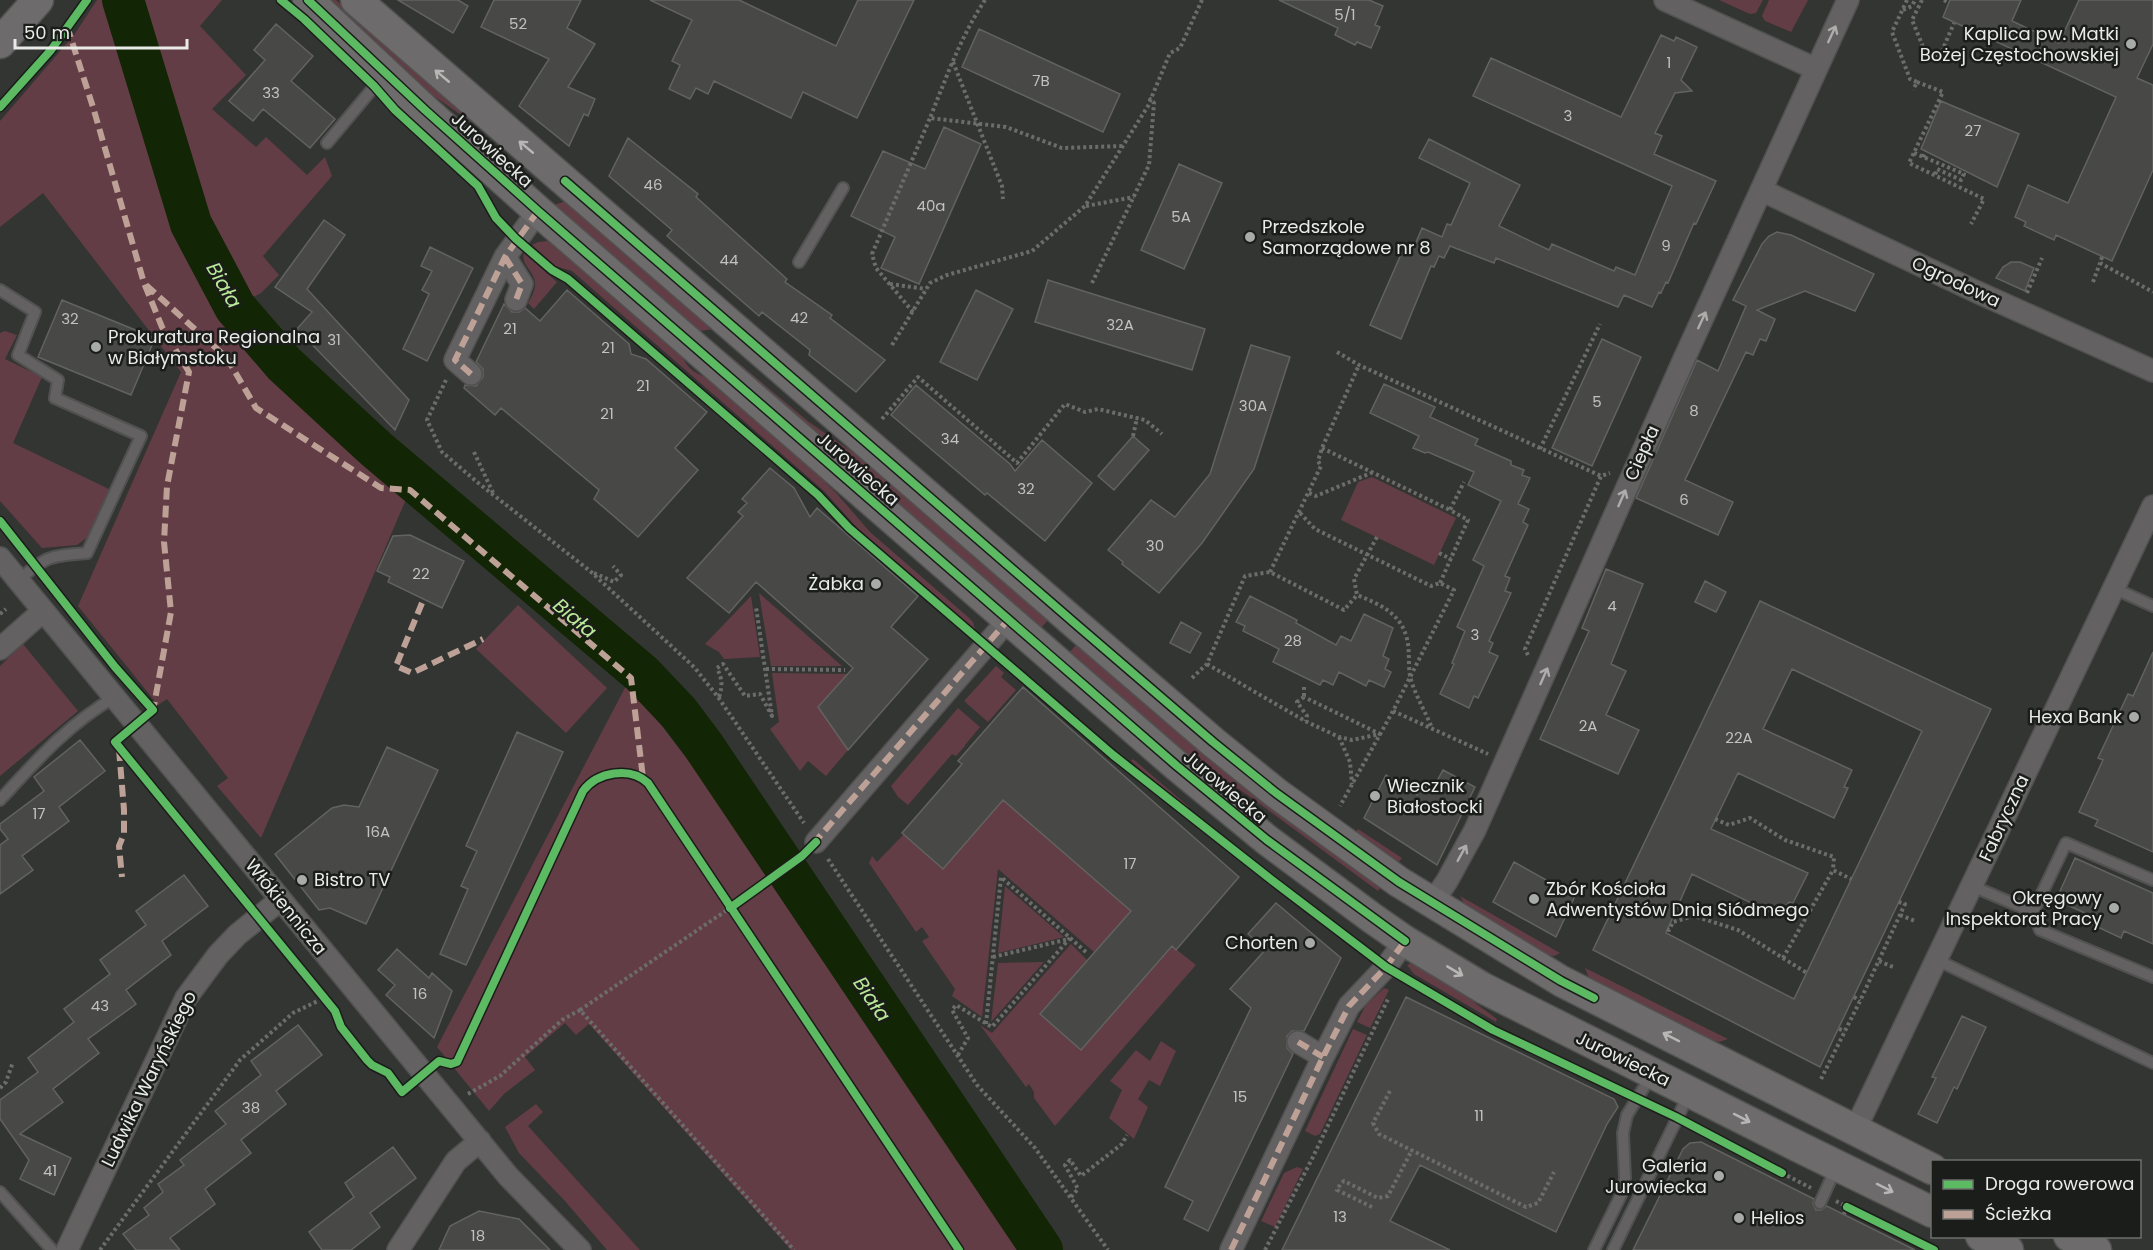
<svg xmlns="http://www.w3.org/2000/svg" width="2153" height="1250" font-family="Poppins,sans-serif">
<rect width="100%" height="100%" fill="#333532"/>
<path fill="#633d45" d="M97,0H222L200,26L246,75L212,109L256,147L266,137L307,175L325,157L332,176L263,256L279,275L261,293L235,307L284,365L377,450L407,497L261,838L217,786L228,778L167,699L158,705L78,606L181,372L43,193L0,227V121L74,35Z
M328,0H336L474,119L471,122L418,85Z
M1719,0H1763L1756,13L1750,14Z
M1769,0H1808L1791,32L1765,21L1762,16Z
M567,201L713,329L694,332L553,205Z
M547,241L555,244L681,354C687,368 694,374 709,378L813,470L838,495L870,532L968,617L973,622L976,633L859,530L824,491L572,271L555,266L532,245L538,242Z
M524,253L557,282L534,309L528,303C531,298 535,291 535,285C536,272 520,265 524,253Z
M5,331L17,335L5,359L42,377L13,443L111,490L93,533L77,545L42,548L0,501V333Z
M723,350L809,422L870,464L1050,618L1040,629L721,351Z
M1372,477L1456,518L1434,565L1341,520L1358,482Z
M759,593L842,666H771Z
M751,596L760,657L724,659L719,652L705,644Z
M518,605L607,688L566,733L476,649Z
M23,644L78,711L0,776V666Z
M1077,644L1381,887L1378,891L1249,796L1174,746L1067,655Z
M996,666L1004,673L1001,677L1016,690L988,722L964,701Z
M772,673L847,674L818,707L848,750L826,776L808,761L800,771L770,729L779,722Z
M628,682L873,1001L1042,1250H791L589,1024L576,1035L565,1023L525,1057L535,1070L505,1093L489,1111L437,1047Z
M958,708L980,727L965,745V746L956,756L952,754L908,805L898,797L891,786Z
M1133,759L1189,807L1187,810L1131,761Z
M1003,800L1131,911L1094,952L998,869L982,1017L952,996L955,989L922,941L929,937L922,927L916,932L869,863L872,856L877,862L904,834L943,869Z
M1358,829L1402,858L1398,863L1355,834Z
M1005,886L1064,937L998,953Z
M1460,896L1560,953L1554,956L1545,955L1466,907Z
M1071,944L1087,960L1040,1014L1081,1050L1172,946L1196,965L1055,1126L1034,1098V1092L1029,1084L1026,1087L980,1025L992,1033Z
M1044,962L991,1022L998,963Z
M1412,963L1424,966L1497,1019L1496,1022L1414,974L1407,965Z
M1585,968L1728,1039L1719,1042L1704,1037L1595,982L1588,976Z
M1384,988L1389,990L1370,1028L1357,1022L1366,1005Z
M1353,1029L1367,1035L1320,1134L1315,1136L1305,1131Z
M1161,1041L1176,1051L1160,1086L1149,1080L1138,1099L1148,1107L1134,1139L1109,1118L1122,1090L1110,1081L1136,1050L1150,1061Z
M536,1104L543,1112L528,1126L640,1250H607L565,1201L519,1153L505,1127Z
M1297,1167L1303,1169L1275,1227L1261,1221L1284,1173Z"/>
<g fill="none" stroke-linecap="round" stroke-linejoin="round">
<path stroke="#122504" stroke-width="42" d="M123,0L191,224L235,307L284,364L376,449L642,674L679,713L703,745L1042,1250"/>
</g>
<path fill="#484946" stroke="#626361" stroke-width="1.5" fill-rule="evenodd" d="M398,0H458L468,6L453,33Z
M494,0H581L567,28L595,44L568,87L595,99L588,116L584,114L569,146L519,106L549,59L481,27Z
M650,0H739L836,46L858,0H914L857,118L803,92L791,118L714,81L708,94L696,88L690,99L669,89L680,65L672,61L692,20Z
M1279,0H1369L1383,6L1375,25L1380,27L1371,48L1357,42L1355,45L1335,35L1338,28Z
M1950,0H2021L2012,21L2059,43L2079,0H2153V44L2137,78L2153,85V170L2112,261L2056,235L2054,240L2024,226L2026,222L2015,217L2028,185L2068,203L2116,97L1943,17Z
M276,24L313,56L291,81L335,119L310,148L263,109L253,121L229,101L265,60L254,50Z
M979,29L1120,94L1103,132L962,67Z
M1661,35L1674,41L1676,37L1697,47L1681,80L1692,91L1675,93L1655,133L1662,136L1654,154L1716,181L1696,224L1694,223L1668,283L1666,282L1661,293L1659,292L1652,307L1624,295L1618,307L1496,258L1494,263L1450,246L1444,258L1439,256L1434,267L1431,266L1401,339L1370,325L1402,252L1408,254L1411,247H1414L1422,228L1442,237L1447,224L1451,225L1470,183L1419,158L1429,139L1520,185L1499,226L1549,250L1552,244L1614,271L1616,267L1635,275L1672,186L1473,96L1491,58L1621,117Z
M1941,101L2019,134L1997,187L1921,149Z
M944,127L981,144L919,284L881,268L895,237L851,216L883,151L925,169Z
M628,138L698,194L696,197L787,279L785,282L832,315L830,318L885,360L856,392L809,355L810,350L762,312L759,316L667,236L672,230L609,176Z
M1179,164L1222,183L1184,269L1141,250Z
M324,220L345,235L307,289L409,400L395,430L297,329L312,312L275,287Z
M1777,232L1791,235L1874,274L1855,311L1805,291L1757,310L1775,319L1766,341L1760,339L1753,355L1746,352L1685,480L1733,502L1718,535L1636,498L1697,360L1718,371L1746,306L1733,300L1762,244L1769,236Z
M430,247L473,268L427,361L403,349L429,294L422,290L432,271L421,266Z
M2011,262H2020L2034,268L2025,291L1996,278L2003,267Z
M1048,280L1205,329L1192,370L1035,322Z
M567,290L629,344L631,354L646,359L707,412L675,448L698,470L638,537L594,499L599,490L501,408L495,415L464,388L465,385L476,386L483,377V369L476,362L504,304L512,312H519L525,308L540,321Z
M976,290L1013,309L977,380L940,362Z
M62,300L155,338L131,395L38,357Z
M1602,339L1641,357L1592,466L1552,448Z
M1251,345L1290,357L1254,469L1202,543L1159,593L1122,564L1123,562L1108,550L1151,500L1175,517L1210,474Z
M1384,384L1435,407L1430,417L1478,439L1475,445L1511,461V465L1524,470L1522,475L1530,478L1518,504L1529,509L1523,522L1528,525L1505,576L1510,578L1505,591L1511,593L1489,641L1493,643L1489,652L1498,656L1478,698L1474,696L1469,708L1440,694L1454,664L1452,663L1465,631L1457,627L1484,566L1473,560L1501,501L1468,485L1474,472L1428,452L1425,453L1413,448L1419,436L1370,413Z
M916,385L1010,464L1015,471L1042,440L1092,483L1045,541L987,493L985,495L891,415Z
M1133,436L1149,450L1114,490L1098,476Z
M770,468L794,488L810,517L817,508L918,596L891,627L928,659L848,750L818,707L853,668L756,582L729,613L687,578L743,516L738,512L747,503L742,499Z
M410,535L464,561L442,608L388,582L390,577L377,571L393,536Z
M1606,569L1643,584L1611,664L1626,671L1606,715L1639,730L1618,774L1540,739L1589,631L1582,628Z
M1705,581L1726,592L1716,612L1695,602Z
M1250,596L1297,620L1296,623L1336,645L1341,636L1351,641L1364,614L1393,628L1383,656L1389,659L1385,669L1391,672L1384,687L1369,680L1366,686L1339,672L1333,685L1323,680L1320,685L1273,662L1279,649L1243,631L1245,626L1236,622Z
M1760,601L1991,709L1820,1067L1593,950ZM1792,669L1922,731L1794,999L1666,933L1692,874L1780,917L1789,902L1793,903L1808,873L1711,829L1738,773L1834,818L1848,788L1844,787L1852,770L1763,729Z
M1181,622L1201,633L1190,653L1170,643Z
M2153,652V852L2095,826L2098,820L2079,812L2103,760L2098,758L2128,694L2133,696Z
M1023,687L1239,877L1176,950L1172,946L1081,1050L1040,1014L1131,911L1003,800L943,869L902,833L962,764L958,761Z
M517,732L563,752L466,965L440,954L468,889L461,886L477,851L466,846Z
M80,740L105,771L59,807L69,821L22,856L33,870L0,894V845L8,839L0,829V824L44,791L34,777Z
M387,747L438,770L366,924L330,908L319,910L275,854L332,808L344,805L359,807Z
M1443,770L1475,787L1437,865L1364,818L1386,775L1417,795L1422,785L1432,790Z
M2075,858L2153,893V944L2124,931L2121,938L2091,924L2094,917L2056,900Z
M1514,862L1575,896L1556,937L1493,902Z
M184,875L208,906L162,941L171,955L126,990L136,1004L88,1039L99,1053L53,1089L63,1102L20,1134L71,1158L54,1195L20,1179L29,1160L0,1119V1100L38,1072L28,1058L74,1022L64,1009L110,974L100,960L146,925L136,911Z
M1276,903L1341,958L1304,1031H1292L1287,1036V1048L1293,1054L1208,1231L1184,1219L1193,1201L1165,1187L1251,1008L1230,989L1266,949L1248,934Z
M397,949L429,978L432,973L452,991L434,1038L386,995L395,985L378,970Z
M1406,997L1614,1099L1618,1107L1607,1124L1556,1232L1420,1165L1390,1221L1450,1250H1282Z
M1962,1016L1986,1027L1957,1089L1954,1087L1937,1123L1918,1114L1936,1078L1932,1077Z
M298,1025L322,1055L276,1091L286,1104L241,1140L251,1153L205,1189L215,1204L170,1238L180,1250H136L123,1234L149,1215L144,1208L163,1192L158,1184L184,1165L180,1160L226,1124L215,1111L261,1075L251,1061Z
M1701,1142L1814,1199L1813,1204L1816,1210H1821L1827,1206L1915,1250H1633L1683,1149L1690,1143Z
M393,1147L416,1178L370,1213L380,1227L351,1250H322L309,1232L354,1197L345,1183Z
M479,1211L519,1219L550,1250H439L450,1226Z"/>
<g fill="none" stroke-linecap="round" stroke-linejoin="round">
<g stroke="#505150" stroke-width="14">
<path id="lane" d="M327,143L384,75
M799,262L843,188
M0,290L35,312L18,355L58,380L55,398L141,436L87,553C51,556 47,555 19,580
M2113,588L2153,606
M0,800C36,761 68,724 115,697
M1972,886L2033,912L2040,930L2153,977
M2033,912L2066,843L2153,880
M1937,960L2153,1063
M0,1192L52,1250
M1820,1203L1836,1168
M1594,1250L1622,1193L1625,1178L1623,1133L1627,1115L1651,1076
M1613,1250L1689,1094"/>
</g>
<g stroke="#505150" stroke-width="24">
<path id="street" d="M1665,0L1816,69
M1761,190L1977,292L2153,371
M505,257L522,284L516,300
M471,374L455,360L505,257L538,211
M0,558L508,1176L580,1250
M0,649L43,611
M816,842L1008,620
M1432,903L1447,881L1475,830L1684,359L1848,0
M1298,1042L1323,1057
M1855,1130L2153,506
M67,1250L186,998L218,955L237,935L280,900
M398,1250L456,1161L480,1141
M1231,1250L1323,1057L1349,1006L1386,967L1405,941"/>
</g>
<g stroke="#505150" stroke-width="33">
<path id="secondary" d="M308,0L425,110L538,211L1177,766L1267,840L1372,918L1405,941L1483,988L1797,1146L1932,1212
M356,0L1078,626L1213,742L1276,793L1399,882L1561,981L1932,1169
M0,43L38,0
M1981,1236L2008,1250
M2069,1236L2096,1250"/>
</g>
<path stroke="#6c6c6c" stroke-width="4" stroke-dasharray="3 3" stroke-linecap="butt" d="M985,0C961,36 946,78 930,118L1006,127L1062,148L1123,146
M1907,0L1892,32L1910,79L1917,82L1913,90
M1922,0L1912,20L1924,49L1939,58L1954,23
M1944,0L1949,3
M1903,10L1912,6L1915,0
M953,62L1002,186L1003,199
M1917,82L1943,92L1909,163L1984,199L1971,224
M1914,153L1964,174L1961,180L1937,169L1935,175
M1923,157L1926,151
M1086,206L1134,197
M2102,257L2100,263L2153,292
M2093,282L2100,263
M1092,283L1149,165L1154,103L1149,98
M890,284L926,289
M2027,293L2042,258
M913,312L876,268L872,254L930,118
M892,345L930,283L947,275L1032,251L1085,206L1148,106L1170,53L1180,48L1202,0
M1337,352L1359,365L1601,476
M446,380L427,420L442,452L477,482L590,571L694,667L718,697L804,823
M882,419L918,377L1017,463L1065,404L1085,412L1098,409L1145,420L1162,434
M1133,436L1137,418
M1322,448L1450,510
M1540,449L1600,324
M474,452L494,495
M1309,493L1316,496L1371,473
M1300,513L1315,529L1431,586L1440,583L1454,590L1393,711L1340,806
M1377,537L1354,579L1357,595C1379,604 1401,613 1407,639C1410,651 1408,664 1410,676C1414,693 1425,711 1432,728
M1439,553L1451,559
M1270,572L1321,466L1318,461L1322,448L1359,365
M594,573L614,582L621,575L613,566
M1440,583L1468,520L1450,510L1464,482
M0,614L6,609
M1528,655L1525,649L1601,476L1610,473
M1207,664L1305,721L1339,737L1352,740L1380,734L1304,697
M766,669L845,670
M1192,678L1207,664L1245,576L1270,572L1344,610L1357,595
M1304,687V697
M719,697C723,685 722,679 717,668L723,664L745,696L760,694L772,716L756,607
M1304,697L1297,702L1307,716L1305,721
M1393,711L1488,754
M1339,737L1350,762L1352,784
M1715,819L1729,825L1750,818L1785,840L1834,857L1833,870
M828,859L977,1085L1035,1148L1108,1250
M1900,915L1915,921
M1667,929L1669,930L1673,922L1694,916L1738,930L1807,973
M993,957L1069,939
M1783,958L1833,870L1851,879
M1879,961L1893,967
M1854,997L1860,1001
M580,1010L730,908
M986,1024L1001,877L1086,952
M1839,1029L1845,1031
M958,1055L968,1038L952,1010L956,1005L992,1027L1070,938
M1821,1079L1860,1001L1905,904L1899,902
M0,1088L6,1082L13,1062
M1390,1091L1373,1123L1379,1134L1526,1207L1538,1203L1554,1172
M468,1094L500,1076L562,1020L580,1010L794,1250
M1782,1173L1811,1188
M1071,1197L1078,1189L1065,1165L1070,1160L1081,1176L1122,1144L1127,1135
M1836,1201L1847,1207L1844,1214
M1372,1207L1337,1190L1341,1183L1344,1181L1378,1198L1388,1196L1412,1150
M100,1250L240,1060L293,1013L324,998
M1265,1250L1312,1159L1389,997"/>
<use href="#lane" stroke="#636162" stroke-width="10"/>
<use href="#street" stroke="#636162" stroke-width="21"/>
<use href="#secondary" stroke="#6d6b6c" stroke-width="30"/>
<path stroke="#bda197" stroke-width="6" stroke-dasharray="12 6" stroke-linecap="butt" d="M67,26L93,107L144,283L162,327L189,372L167,486L164,542L171,612L153,711
M505,257L522,284L516,300
M146,285L227,358L256,408L381,488L410,490L631,678L643,778
M471,374L455,360L505,257L538,211
M422,603L396,666L412,673L483,639
M119,749L124,810V834L119,846L122,877
M813,844L1008,620
M1298,1042L1323,1057
M1231,1250L1323,1057L1349,1006L1386,967L1405,941"/>
<g stroke="#1b1d1a" stroke-width="11">
<path id="cycleway" d="M281,0L304,19L374,86L395,110L478,186L496,218L516,239L552,270L568,279L818,495L849,528L1113,755L1273,881L1386,967L1493,1030L1676,1117L1782,1173
M308,0L425,110L538,211L1177,766L1267,840L1405,941
M0,107L51,50L87,0
M565,181L1078,626L1213,742L1276,793L1399,882L1561,981L1594,998
M0,521L115,667L153,710L115,742L335,1011L341,1027L367,1060L372,1065L388,1073L402,1092L439,1061L451,1064L457,1062L583,791C597,772 630,766 648,783L959,1250
M730,908L802,856L816,842
M1847,1207L1934,1250"/>
</g>
<use href="#cycleway" stroke="#5cba63" stroke-width="8"/>
</g>
<defs><path id="oneway-shaft" d="M-6 0H5M1.5-3L5.5 0L1.5 3" fill="none" stroke-width="1.6" stroke-linecap="round" stroke-linejoin="round" transform="scale(1.5)"/></defs>
<g stroke="#adadac">
<use href="#oneway-shaft" transform="translate(1832 34) rotate(-65)"/>
<use href="#oneway-shaft" transform="translate(1702 320) rotate(-65)"/>
<use href="#oneway-shaft" transform="translate(1622 498) rotate(-66)"/>
<use href="#oneway-shaft" transform="translate(1544 676) rotate(-66)"/>
<use href="#oneway-shaft" transform="translate(1462 853) rotate(-61)"/>
</g>
<g stroke="#b7b8b6">
<use href="#oneway-shaft" transform="translate(442 76) rotate(-140)"/>
<use href="#oneway-shaft" transform="translate(526 147) rotate(-140)"/>
<use href="#oneway-shaft" transform="translate(1455 971) rotate(31)"/>
<use href="#oneway-shaft" transform="translate(1671 1037) rotate(-153)"/>
<use href="#oneway-shaft" transform="translate(1742 1118) rotate(27)"/>
<use href="#oneway-shaft" transform="translate(1885 1188) rotate(27)"/>
</g>
<g fill="#a9aba8" stroke="#1b1d1a" stroke-width="2">
<circle cx="2131" cy="44" r="6"/>
<circle cx="1250" cy="237" r="6"/>
<circle cx="96" cy="347" r="6"/>
<circle cx="876" cy="584" r="6"/>
<circle cx="2134" cy="717" r="6"/>
<circle cx="1375" cy="796" r="6"/>
<circle cx="302" cy="880" r="6"/>
<circle cx="1534" cy="899" r="6"/>
<circle cx="2114" cy="908" r="6"/>
<circle cx="1310" cy="943" r="6"/>
<circle cx="1719" cy="1176" r="6"/>
<circle cx="1739" cy="1218" r="6"/>
</g>
<g text-anchor="middle" stroke-width="5" stroke-linejoin="round" paint-order="stroke">
<g font-size="15" fill="#c1c2c0">
<text x="1345" y="20">5/1</text>
<text x="518" y="29">52</text>
<text x="1669" y="68">1</text>
<text x="1041" y="86">7B</text>
<text x="271" y="98">33</text>
<text x="1568" y="121">3</text>
<text x="1973" y="136">27</text>
<text x="653" y="190">46</text>
<text x="931" y="211">40a</text>
<text x="1181" y="222">5A</text>
<text x="1666" y="251">9</text>
<text x="729" y="265">44</text>
<text x="799" y="323">42</text>
<text x="70" y="324">32</text>
<text x="1120" y="330">32A</text>
<text x="510" y="334">21</text>
<text x="334" y="345">31</text>
<text x="608" y="353">21</text>
<text x="643" y="391">21</text>
<text x="1597" y="407">5</text>
<text x="1253" y="411">30A</text>
<text x="1694" y="416">8</text>
<text x="607" y="419">21</text>
<text x="950" y="444">34</text>
<text x="1026" y="494">32</text>
<text x="1684" y="505">6</text>
<text x="1155" y="551">30</text>
<text x="421" y="579">22</text>
<text x="1612" y="611">4</text>
<text x="1475" y="640">3</text>
<text x="1293" y="646">28</text>
<text x="1588" y="731">2A</text>
<text x="1739" y="743">22A</text>
<text x="39" y="819">17</text>
<text x="378" y="837">16A</text>
<text x="1130" y="869">17</text>
<text x="420" y="999">16</text>
<text x="100" y="1011">43</text>
<text x="1240" y="1102">15</text>
<text x="251" y="1113">38</text>
<text x="1479" y="1121">11</text>
<text x="50" y="1176">41</text>
<text x="1340" y="1222">13</text>
<text x="478" y="1241">18</text>
</g>
<g font-size="18" fill="#e9ebe8" stroke="#1b1d1a" text-anchor="end">
<text x="2119" y="40">Kaplica pw. Matki<tspan x="2119" dy="21">Bożej Częstochowskiej</tspan></text>
<text x="1262" y="233" text-anchor="start">Przedszkole<tspan x="1262" dy="21">Samorządowe nr 8</tspan></text>
<text x="108" y="343" text-anchor="start">Prokuratura Regionalna<tspan x="108" dy="21">w Białymstoku</tspan></text>
<text x="864" y="590">Żabka</text>
<text x="2122" y="723">Hexa Bank</text>
<text x="1387" y="792" text-anchor="start">Wiecznik<tspan x="1387" dy="21">Białostocki</tspan></text>
<text x="314" y="886" text-anchor="start">Bistro TV</text>
<text x="1546" y="895" text-anchor="start">Zbór Kościoła<tspan x="1546" dy="21">Adwentystów Dnia Siódmego</tspan></text>
<text x="2102" y="904">Okręgowy<tspan x="2102" dy="21">Inspektorat Pracy</tspan></text>
<text x="1298" y="949">Chorten</text>
<text x="1707" y="1172">Galeria<tspan x="1707" dy="21">Jurowiecka</tspan></text>
<text x="1751" y="1224" text-anchor="start">Helios</text>
</g>
<g font-size="18" fill="#e9ebe8" stroke="#1b1d1a">
<text transform="translate(492 150) rotate(42)" y="6">Jurowiecka</text>
<text transform="translate(1956 282) rotate(25)" y="6">Ogrodowa</text>
<text transform="translate(1642 453) rotate(-66)" y="6">Ciepła</text>
<text transform="translate(858 469) rotate(41)" y="6">Jurowiecka</text>
<text transform="translate(1225 787) rotate(40)" y="6">Jurowiecka</text>
<text transform="translate(2004 818) rotate(-65)" y="6">Fabryczna</text>
<text transform="translate(286 907) rotate(51)" y="6">Włókiennicza</text>
<text transform="translate(1623 1059) rotate(26)" y="6">Jurowiecka</text>
<text transform="translate(149 1079) rotate(-64)" y="6">Ludwika Waryńskiego</text>
</g>
<g font-size="20" font-style="italic" fill="#bae998" stroke="#1b1d1a">
<text transform="translate(224 285) rotate(60)" y="7">Biała</text>
<text transform="translate(575 618) rotate(40)" y="7">Biała</text>
<text transform="translate(872 999) rotate(56)" y="7">Biała</text>
</g>
</g>
<rect x="1931" y="1160" width="210" height="78" fill="#1b1d1a" stroke="#6d6f6c" stroke-width="1.5"/>
<rect x="1943" y="1180" width="30" height="9" fill="#5cba63" stroke="#6d6f6c" stroke-width="1.5"/>
<text x="1985" y="1190" font-size="18" fill="#e9ebe8">Droga rowerowa</text>
<rect x="1943" y="1210" width="30" height="9" fill="#bda197" stroke="#6d6f6c" stroke-width="1.5"/>
<text x="1985" y="1220" font-size="18" fill="#e9ebe8">Ścieżka</text>
<path d="M15 39v9h172v-9" fill="none" stroke="#e9ebe8" stroke-width="3"/>
<text x="24" y="39" font-size="18" fill="#e9ebe8" stroke="#1b1d1a" stroke-width="4.5" paint-order="stroke">50 m</text>
</svg>
